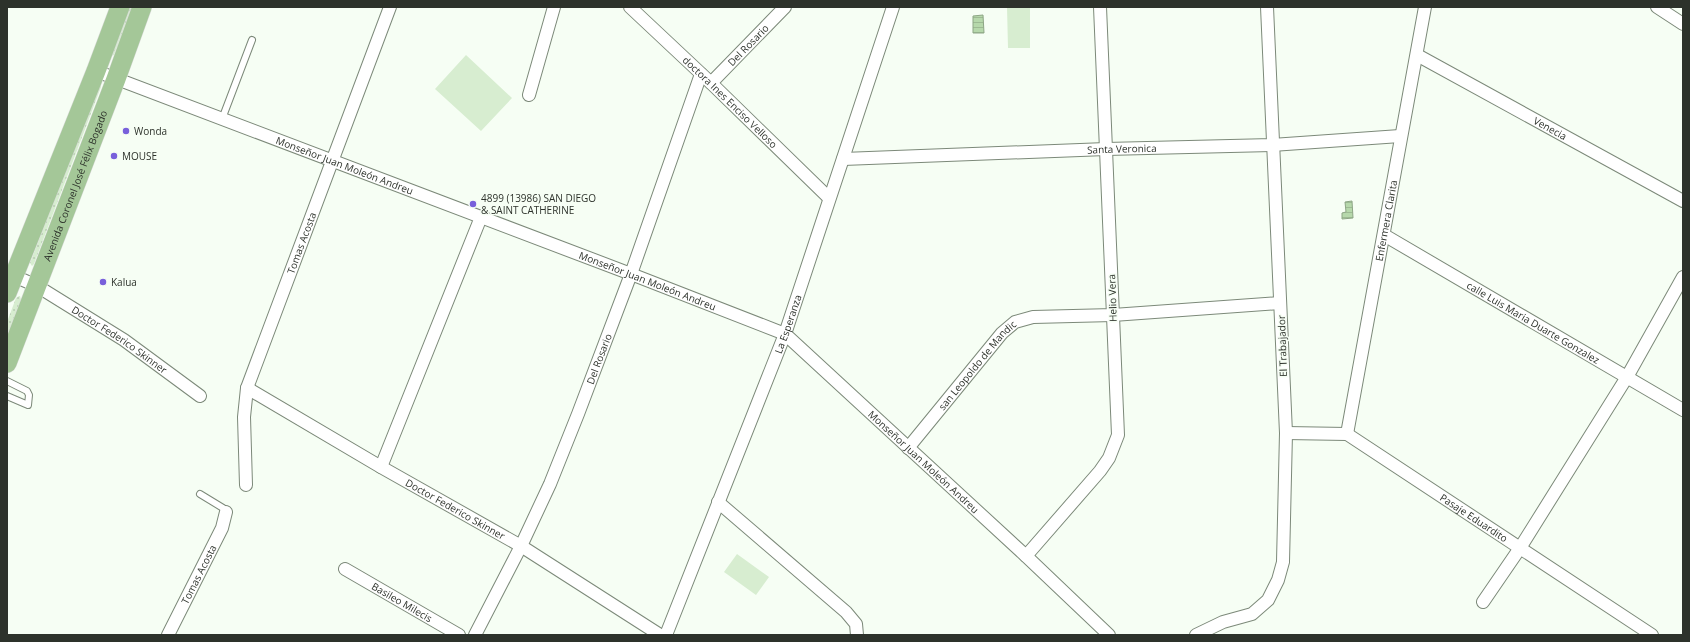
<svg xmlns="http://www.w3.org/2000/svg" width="1690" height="642" font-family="'Open Sans',sans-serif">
<defs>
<pattern id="grass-dots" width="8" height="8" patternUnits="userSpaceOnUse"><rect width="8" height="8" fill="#d7edd0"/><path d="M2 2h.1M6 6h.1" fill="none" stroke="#b9ccb3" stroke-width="1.8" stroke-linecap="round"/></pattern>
<pattern id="water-rules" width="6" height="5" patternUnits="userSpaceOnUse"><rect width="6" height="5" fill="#b6d8ab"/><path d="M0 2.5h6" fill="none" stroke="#9dba93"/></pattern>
</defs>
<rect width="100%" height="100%" fill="#f6fef4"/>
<path fill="url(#grass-dots)" d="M127,7H132L114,55L111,56Z
M101,84V87L34,264L32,266L30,263L97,86Z
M19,296H20L21,300L7,336V322L16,298Z"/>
<path fill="#d7edd0" d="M1007,7H1030V48H1008Z
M466,55L512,98L481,131L435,89Z
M737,554L769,577L756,595L724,572Z"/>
<path fill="url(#water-rules)" stroke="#8da685" d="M983,15L984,33H973V16Z
M1352,201L1353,218L1342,219V213L1346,212L1345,202Z"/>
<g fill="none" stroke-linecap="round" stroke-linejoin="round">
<g stroke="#7c8979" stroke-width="8">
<path id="service" d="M222,119L252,40
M7,381L27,391L29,395L28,405L7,396
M200,494L223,508L226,512"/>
</g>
<g stroke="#7c8979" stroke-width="14">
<g id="minor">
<path id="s1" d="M630,7L711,83L829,198"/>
<path d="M1657,7L1683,24"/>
<path id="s2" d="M1417,55L1683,201"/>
<path id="s3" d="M96,71L631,274L785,334L1026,556L1109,635"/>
<path id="s4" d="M711,83L785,7"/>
<path d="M529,95L554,7"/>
<path id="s5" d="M843,159L1106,149L1272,145L1400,136"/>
<path id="s6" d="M1384,235L1683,410"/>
<path id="s7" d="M7,273L37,286L124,340L200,396"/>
<path id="s8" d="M247,388L381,467L521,546L660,635"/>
<path id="s9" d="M1286,433L1347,434L1652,635"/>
<path id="s10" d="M1347,434L1425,7"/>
<path id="s11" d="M908,448L1002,333L1015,322L1033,317L1113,315L1280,303"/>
<path d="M381,467L481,217"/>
<path id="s12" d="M246,485L244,417L247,388L390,7"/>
<path d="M718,502L846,612L856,624L857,635"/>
<path d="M1026,556L1100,471L1109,458L1118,435L1100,7"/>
<path id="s13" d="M345,569L459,635"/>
<path d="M1483,602L1520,548L1627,377L1683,277"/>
<path id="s14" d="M168,635L222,528L226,512"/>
<path id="s15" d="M475,635L521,546L550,484L578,414L631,274L701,74"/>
<path id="s16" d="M666,635L785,334L893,7"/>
<path d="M1196,635L1223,622L1252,614L1268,600L1278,580L1283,562L1286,433L1267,7"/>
</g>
</g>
<g stroke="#d9dad9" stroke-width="20">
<g id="primary">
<path d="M7,293L96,71L120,7"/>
<path id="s17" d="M7,363L116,79L142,7"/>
</g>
</g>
<use href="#service" stroke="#fff" stroke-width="6"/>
<use href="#minor" stroke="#fff" stroke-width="12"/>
<use href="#primary" stroke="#a4c798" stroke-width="19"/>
</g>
<g fill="#7860db" stroke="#f6fef4" stroke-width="1.5">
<circle cx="126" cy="131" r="4"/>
<circle cx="114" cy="156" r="4"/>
<circle cx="473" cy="204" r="4"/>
<circle cx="103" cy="282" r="4"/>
</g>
<g text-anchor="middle" stroke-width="3" stroke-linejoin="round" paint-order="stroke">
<g font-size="10" fill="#2d322b" stroke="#f6fef4">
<text dy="4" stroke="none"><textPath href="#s4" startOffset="53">Del Rosario</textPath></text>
<text dy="4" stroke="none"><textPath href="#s1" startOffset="138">doctora Ines Enciso Velloso</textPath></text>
<text dy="4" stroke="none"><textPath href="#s2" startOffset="152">Venecia</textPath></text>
<text dy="4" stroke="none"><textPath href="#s5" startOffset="279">Santa Veronica</textPath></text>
<text dy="4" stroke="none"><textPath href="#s3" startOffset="266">Monseñor Juan Moleón Andreu</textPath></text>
<text dy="4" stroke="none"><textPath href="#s17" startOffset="190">Avenida Coronel José Félix Bogado</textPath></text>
<text dy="4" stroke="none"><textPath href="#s10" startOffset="217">Enfermera Clarita</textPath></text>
<text dy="4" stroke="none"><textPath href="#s12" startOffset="252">Tomas Acosta</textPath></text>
<text dy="4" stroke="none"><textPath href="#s3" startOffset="590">Monseñor Juan Moleón Andreu</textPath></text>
<text transform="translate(1112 298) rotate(-92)" y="4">Helio Vera</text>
<text dy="4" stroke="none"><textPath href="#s6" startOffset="173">calle Luis Maria Duarte Gonzalez</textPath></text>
<text dy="4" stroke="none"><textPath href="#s16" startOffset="334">La Esperanza</textPath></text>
<text dy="4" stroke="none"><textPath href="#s7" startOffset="131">Doctor Federico Skinner</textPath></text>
<text transform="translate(1282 346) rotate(-92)" y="4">El Trabajador</text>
<text dy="4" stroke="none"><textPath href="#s15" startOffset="303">Del Rosario</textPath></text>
<text dy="4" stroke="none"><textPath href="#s11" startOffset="108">san Leopoldo de Mandic</textPath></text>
<text dy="4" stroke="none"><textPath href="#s3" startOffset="926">Monseñor Juan Moleón Andreu</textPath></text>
<text dy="4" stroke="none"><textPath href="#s8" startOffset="241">Doctor Federico Skinner</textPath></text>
<text dy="4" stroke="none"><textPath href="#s9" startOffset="213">Pasaje Eduardito</textPath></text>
<text dy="4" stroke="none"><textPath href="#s14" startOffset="68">Tomas Acosta</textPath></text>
<text dy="4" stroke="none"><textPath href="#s13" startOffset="66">Basileo Milecis</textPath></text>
</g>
<g font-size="10" fill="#2d322b" stroke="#f6fef4" text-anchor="start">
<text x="134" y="135">Wonda</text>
<text x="122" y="160">MOUSE</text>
<text x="481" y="202">4899 (13986) SAN DIEGO<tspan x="481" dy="12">&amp; SAINT CATHERINE</tspan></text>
<text x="111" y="286">Kalua</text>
</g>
</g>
<rect width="1690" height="642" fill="none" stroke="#2d322b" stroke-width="16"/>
</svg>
